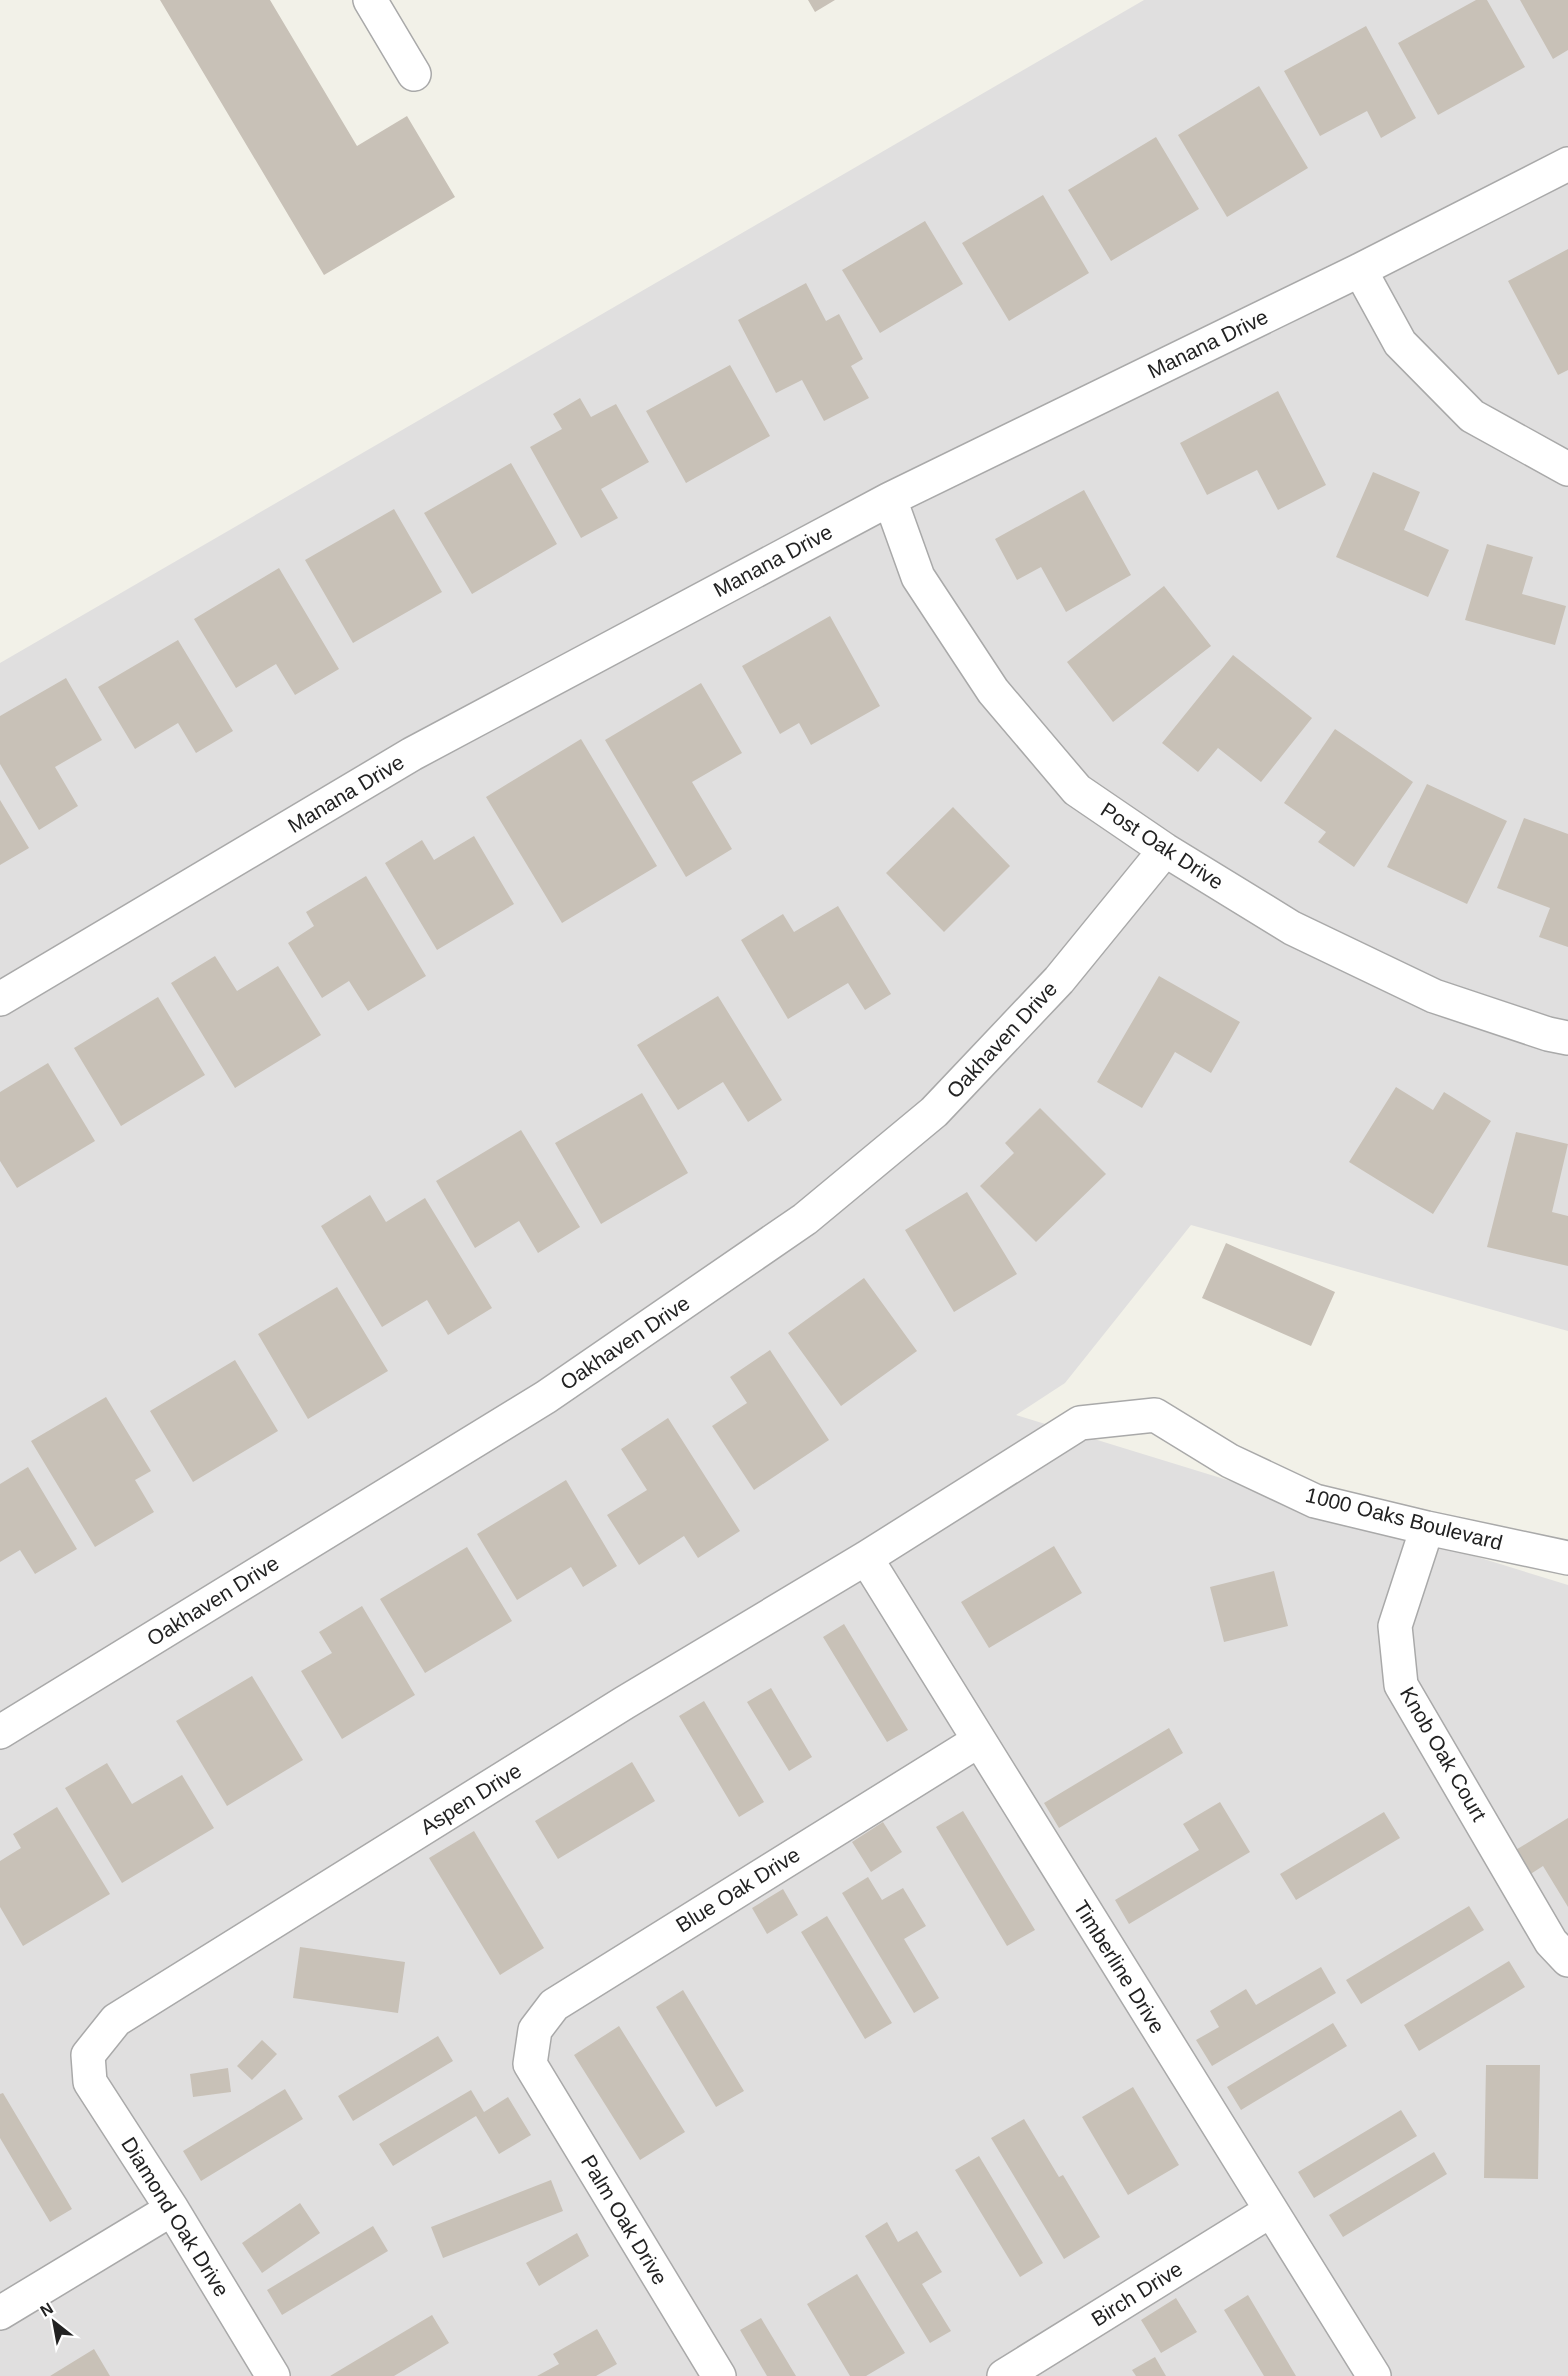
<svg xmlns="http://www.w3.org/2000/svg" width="1568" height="2376" font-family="Arial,sans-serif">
<rect width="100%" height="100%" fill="#f2f1e8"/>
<path fill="#e0dfdf" d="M1144,0H1568V1331L1191,1225L1065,1383L1016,1415L1568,1585V2376H0V663Z"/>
<path fill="#c8c1b7" d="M160,0H270L357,146L407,116L455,197L324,275Z
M808,0H835L815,12Z
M1476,0H1487L1525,67L1438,115L1398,43Z
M1520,0H1568V50L1553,59Z
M1366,26L1416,118L1381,138L1367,111L1320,136L1284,71Z
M1259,86L1308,168L1227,217L1178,135Z
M1156,137L1199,209L1111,261L1068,190Z
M1043,195L1089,273L1009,321L962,243Z
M925,221L963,284L880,333L842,270Z
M1568,249V370L1558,375L1508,281Z
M806,283L826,321L839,314L863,359L851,366L869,398L824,421L802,380L776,393L738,320Z
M730,365L770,436L686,483L646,411Z
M1278,391L1326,485L1278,510L1257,470L1207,495L1180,443Z
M580,398L591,417L616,404L649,462L601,489L618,518L581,538L530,447L562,429L553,414Z
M511,463L557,544L472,594L424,513Z
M1373,472L1420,492L1404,530L1449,550L1428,597L1336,557Z
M1084,490L1131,575L1066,612L1041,567L1017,580L995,539Z
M394,509L442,592L353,643L305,560Z
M1487,544L1533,557L1522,594L1566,606L1555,645L1465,620Z
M279,568L339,669L295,695L276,664L236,688L194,619Z
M1164,586L1211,646L1113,722L1067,662Z
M830,616L880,706L811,745L799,723L780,734L742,666Z
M178,640L233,731L196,753L178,723L135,749L98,687Z
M1233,655L1312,718L1261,782L1218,748L1198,772L1162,743Z
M66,678L102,740L55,767L78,806L39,830L0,764V716Z
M701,683L742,753L692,782L732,849L686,877L605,740Z
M1335,729L1413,782L1354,867L1318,842L1326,832L1284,803Z
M581,739L657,866L562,923L486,797Z
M1427,784L1507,821L1467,904L1387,867Z
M0,800L29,848L0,865Z
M953,807L1010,866L944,932L886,873Z
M1524,818L1568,834V947L1539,937L1550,908L1497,888Z
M474,836L514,904L437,950L385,863L422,840L434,860Z
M366,876L426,976L368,1011L349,981L322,998L288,943L314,926L306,912Z
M838,906L891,994L865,1010L848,983L788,1019L741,940L783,914L794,932Z
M215,956L237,991L278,966L321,1035L235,1088L171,983Z
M1159,976L1240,1022L1211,1073L1175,1052L1142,1108L1097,1082Z
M718,996L782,1100L748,1122L723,1082L678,1110L637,1045Z
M158,997L205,1075L121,1126L74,1048Z
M48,1063L95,1141L17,1188L0,1161V1092Z
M1396,1087L1433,1110L1444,1092L1491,1121L1433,1214L1349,1162Z
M642,1093L688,1173L601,1224L555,1143Z
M1040,1108L1106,1174L1036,1242L980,1186L1014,1153L1005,1143Z
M521,1130L580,1227L538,1253L519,1221L475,1248L436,1181Z
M1516,1132L1568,1144L1552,1212L1568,1216V1266L1487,1247Z
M967,1192L1017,1274L954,1312L905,1230Z
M370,1195L386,1222L425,1198L492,1308L448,1335L427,1300L382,1327L321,1226Z
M1226,1243L1335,1292L1311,1346L1202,1298Z
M864,1278L917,1351L841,1406L788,1333Z
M337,1287L388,1371L308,1419L258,1334Z
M770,1350L829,1440L754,1490L712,1426L747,1403L730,1377Z
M235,1360L278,1431L193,1482L150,1411Z
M106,1397L151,1471L135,1480L154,1512L95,1547L31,1441Z
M668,1418L740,1531L698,1558L684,1536L639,1565L607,1515L647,1490L621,1449Z
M28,1467L77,1549L35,1574L20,1550L0,1562V1484Z
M566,1480L617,1566L583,1587L571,1567L517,1600L477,1534Z
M1054,1546L1082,1593L989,1648L961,1602Z
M467,1547L512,1621L425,1673L380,1599Z
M1274,1571L1288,1626L1224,1642L1210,1587Z
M362,1606L415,1695L342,1739L301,1671L332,1653L319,1632Z
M844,1624L908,1730L887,1742L823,1637Z
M252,1676L303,1760L227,1806L176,1721Z
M771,1688L812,1757L789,1771L747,1702Z
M704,1701L764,1802L739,1817L679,1716Z
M1169,1728L1183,1753L1059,1828L1044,1803Z
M632,1762L655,1801L558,1859L535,1821Z
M107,1763L132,1804L182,1775L214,1828L122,1883L65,1788Z
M1220,1802L1250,1852L1129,1924L1115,1900L1199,1850L1183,1824Z
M57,1807L110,1894L23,1946L0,1907V1861L21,1848L13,1834Z
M963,1811L1035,1930L1007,1946L936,1827Z
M1384,1812L1400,1838L1296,1900L1280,1874Z
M1568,1818V1907L1543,1866L1529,1875L1514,1851Z
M883,1822L902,1852L871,1872L852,1842Z
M474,1831L544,1948L500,1975L429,1858Z
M868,1877L882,1900L903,1888L926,1926L904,1939L939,1998L914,2013L842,1893Z
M783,1889L798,1915L767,1934L752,1908Z
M1469,1906L1484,1930L1361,2004L1346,1980Z
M827,1916L892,2023L865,2039L801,1932Z
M300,1947L405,1962L398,2013L293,1998Z
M1509,1961L1525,1987L1419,2051L1404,2025Z
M1321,1967L1336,1993L1212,2066L1196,2040L1219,2027L1210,2011L1246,1989L1256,2005Z
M683,1990L744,2091L716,2107L656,2007Z
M1333,2023L1347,2046L1241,2110L1227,2087Z
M619,2026L685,2132L640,2160L574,2055Z
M438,2036L453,2061L353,2121L338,2096Z
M262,2040L277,2054L252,2080L237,2066Z
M1486,2065H1540L1538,2179L1484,2178Z
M228,2068L231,2092L193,2097L190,2074Z
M1133,2087L1179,2165L1128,2195L1082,2117Z
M285,2089L303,2119L201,2181L183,2151Z
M471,2090L484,2112L508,2097L531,2135L499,2154L476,2116L393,2166L379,2144Z
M3,2093L72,2209L50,2222L0,2138V2094Z
M1401,2110L1417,2136L1314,2198L1298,2172Z
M1024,2119L1059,2177L1063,2175L1100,2237L1064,2259L991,2138Z
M1434,2152L1447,2174L1343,2237L1329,2215Z
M979,2156L1043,2263L1020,2277L955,2170Z
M551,2180L563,2211L443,2258L431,2227Z
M300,2203L320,2233L262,2273L242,2243Z
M887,2222L898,2242L917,2231L942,2272L922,2284L951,2331L930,2343L865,2236Z
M373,2226L388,2251L282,2315L267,2290Z
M577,2233L589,2256L539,2286L526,2263Z
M857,2274L905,2353L866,2376H850L807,2304Z
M1248,2295L1296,2376H1264L1224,2310Z
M1176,2298L1197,2332L1161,2353L1141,2320Z
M432,2315L449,2343L394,2376H330Z
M761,2318L796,2376H767L740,2330Z
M597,2329L617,2364L596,2376H537L559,2364L553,2354Z
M94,2349L110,2376H50Z
M1155,2357L1166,2376H1136L1132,2370Z"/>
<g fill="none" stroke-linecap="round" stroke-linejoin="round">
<g stroke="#a9a9a9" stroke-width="36">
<path id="street" d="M370,0L414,74
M1360,270L1400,343L1472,416L1568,469
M890,499L918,577L993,691L1077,790L1165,850L1292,928L1434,996L1548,1034L1568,1038
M0,999L412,754L890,499L1360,270L1568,164
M1427,1528L1395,1626L1401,1685L1551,1942L1568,1960
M866,1558L1374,2376
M0,1732L546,1397L805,1219L934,1112L1059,980L1165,850
M0,2313L172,2209
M273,2376L172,2209L90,2082L88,2055L116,2020L624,1703L866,1558L1080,1423L1155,1415L1230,1461L1315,1501L1427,1528L1568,1558
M719,2376L530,2064L535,2030L554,2005L978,1741
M1004,2376L1270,2211"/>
</g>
<use href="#street" stroke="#fff" stroke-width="33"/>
</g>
<g text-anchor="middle" stroke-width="6" stroke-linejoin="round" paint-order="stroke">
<g font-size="21" fill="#222" stroke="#fff">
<text transform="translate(1208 344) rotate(-26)" y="7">Manana Drive</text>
<text transform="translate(773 561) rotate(-28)" y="7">Manana Drive</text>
<text transform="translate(346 794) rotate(-31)" y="7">Manana Drive</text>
<text transform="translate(1162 846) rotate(33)" y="7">Post Oak Drive</text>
<text transform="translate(1002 1040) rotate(-47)" y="7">Oakhaven Drive</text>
<text transform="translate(625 1343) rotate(-34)" y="7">Oakhaven Drive</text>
<text transform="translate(1404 1519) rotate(14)" y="7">1000 Oaks Boulevard</text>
<text transform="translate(213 1601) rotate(-32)" y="7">Oakhaven Drive</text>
<text transform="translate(1443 1754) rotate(60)" y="7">Knob Oak Court</text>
<text transform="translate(471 1799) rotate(-32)" y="7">Aspen Drive</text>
<text transform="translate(738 1890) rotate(-32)" y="7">Blue Oak Drive</text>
<text transform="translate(1119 1967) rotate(58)" y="7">Timberline Drive</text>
<text transform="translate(175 2217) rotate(58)" y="7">Diamond Oak Drive</text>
<text transform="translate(624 2220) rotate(59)" y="7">Palm Oak Drive</text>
<text transform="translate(1137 2294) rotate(-32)" y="7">Birch Drive</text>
</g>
</g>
<g transform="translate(54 2322) rotate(329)" stroke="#ffffff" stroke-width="4.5" paint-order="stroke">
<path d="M0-4.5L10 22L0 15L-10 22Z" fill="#222222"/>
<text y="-9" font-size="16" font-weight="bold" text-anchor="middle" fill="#222222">N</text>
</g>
</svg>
